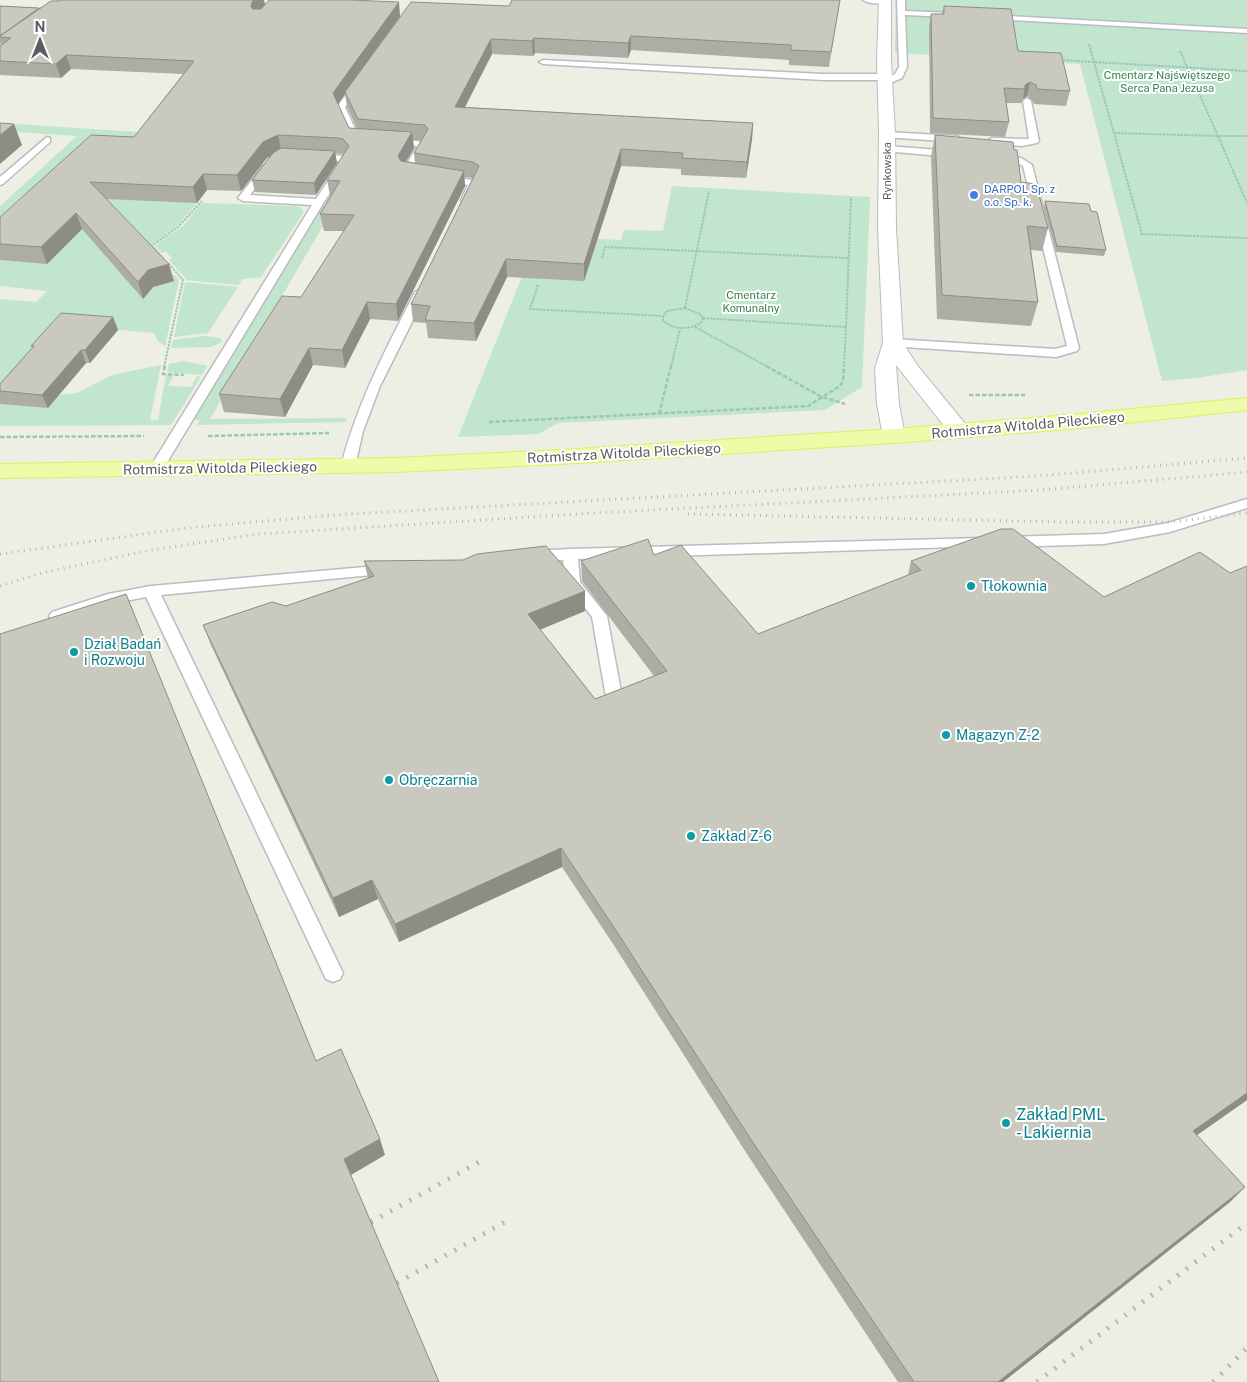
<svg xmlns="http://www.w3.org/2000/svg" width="1247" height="1382" font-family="'Public Sans',sans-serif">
<rect width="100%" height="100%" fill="#edeee4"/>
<path fill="#c1e5cd" d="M896,0H1247V370L1196,378L1162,381L1080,64L895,53Z
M0,123L369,147L210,419L347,418L346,422L197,425L200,420H194L301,239L351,164L345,155L342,154L216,150L197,203L178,225L149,247L170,276L175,275L179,280L165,346L157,340L154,333L65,325L0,403V299L36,302L47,291L0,286V206L77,136L0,131Z
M672,186L870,197L862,387L825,410L558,423L538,434L458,437L538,236L621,240L624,230L663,231Z
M202,203L296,206L301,208L304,212L261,277L242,279L239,285L185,280L186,279L169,260L172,258L166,252L161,253L155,246L184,225Z
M185,282L238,287L208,333L174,337Z
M204,336L221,338L222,342L211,347L171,348L173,340Z
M183,361L207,366L202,375L167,372L169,364Z
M161,365L150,420H158L166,375H174L168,386L191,387L197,376L201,377L171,425L0,426V404L48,408L59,395L77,393L112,375Z"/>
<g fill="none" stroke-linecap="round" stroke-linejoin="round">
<g stroke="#bbbbc2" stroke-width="3">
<path id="lane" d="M863,0H888L889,1C883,5 869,4 863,0Z
M897,0H905V11L953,13L957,15L953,17L905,15L907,67L902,78L885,85L881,82L883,80H823L543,64L539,62L543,60L823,74H885L889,77L895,74L899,67Z
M989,15L1247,29V33L992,19L988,17Z
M359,80L363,83L345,107L359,138L370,141L365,144L352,142L337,107L356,81Z
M1027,98L1031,101L1039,141L1037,143L1022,146L989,143L987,141L992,138L1029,139L1023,101Z
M887,132L957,136L962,139L957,142L884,137V133Z
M47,137L50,138V142L3,184L0,185V177Z
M392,139L426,142L428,144L413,171L419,172V176H407L402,173L417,146L389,144V140Z
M887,146L952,151L957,154L952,157L884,151L882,149Z
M315,154L344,156L350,163L324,202L163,469L161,472H151L149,469L312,205L243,201L238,198L263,166L266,165L271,168L250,195L316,199L340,163L338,161L312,159V155Z
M997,154L1021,158L1032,165L1079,348L1077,351L1056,357L889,346L887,343L893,339L1055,349L1067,346L1023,166L1015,162L994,159V155Z
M443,175L477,181L479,183L470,202L466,203L461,200L468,185L440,180L438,178Z
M421,289L427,292L380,386L363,431L355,466L353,469H343L341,466C358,401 385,351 415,292Z
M1247,499V508L1170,532L1104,544L1009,547L1004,545L1002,542L1004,539L1009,537L1104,534L1168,523Z
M982,538L987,540L989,543L987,546L578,559L580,582L607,616L622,697L620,701L614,703L608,701L606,697L592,617L566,583L563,560L531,561L526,559L524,556L526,553L531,551L570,549Z
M388,565L393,567L395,570L393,573L161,595L343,973L340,979L333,982L326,979L146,597L110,604L57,621L52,620L49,616L52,612L108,594L151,586Z"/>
</g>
<g stroke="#bbbbc2" stroke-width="2">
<path id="street" d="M879,0H891V61L895,133L896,228L903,343L917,365L971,431L968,436L960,438L952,436L896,365L899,404L905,436L902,441L894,443L886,441L883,436L877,404L875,368L883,343L878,228L879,133L877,61Z"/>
</g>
<g stroke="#e5ec5e" stroke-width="2">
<path id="primary" d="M1247,398V410L1080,428L894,443L561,464L395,472L0,478V464L395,458L561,450L894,429L1080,414Z"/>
</g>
<path stroke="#9bc7b7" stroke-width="2" stroke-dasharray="2.5 1" stroke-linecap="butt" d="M1089,44L1142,234L1247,238
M1180,51L1218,136H1247
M1060,60L1247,71
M1114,133L1218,136L1247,203
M162,257L152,246L178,227L202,201
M602,258L605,247L848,258
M538,285L530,309L663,316
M685,308L709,191
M685,308L700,314L703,318L701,323C688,330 675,330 663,321V316L667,311Z
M703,318L846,327L851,198
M695,327L768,367
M164,367L183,280L168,263
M671,367L680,329
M844,367L846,327"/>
<path stroke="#9bc7b7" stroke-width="2.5" stroke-dasharray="4.5 2" stroke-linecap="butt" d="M165,366L163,374L184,375
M766,366L822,397L845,404
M969,395H1025
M659,414L671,366
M489,422L808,406L840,386L843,381L844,366
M208,436L329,433
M0,437L144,436"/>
<use href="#lane" fill="#fff" fill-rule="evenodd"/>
<use href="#street" fill="#fff" fill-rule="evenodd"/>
<use href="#primary" fill="#eefcaa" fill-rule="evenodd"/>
<path stroke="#b6b6b7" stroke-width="3" stroke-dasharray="1 5" stroke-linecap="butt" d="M688,514L1062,522H1170L1247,513
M0,554L187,528L332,515L1037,476L1247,458
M0,586L45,572L151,550L259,534L594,513L1041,490L1247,472"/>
<path stroke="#b6b6b7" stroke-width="5" stroke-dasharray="2 9" stroke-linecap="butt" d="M371,1222L481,1161
M397,1283L510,1219
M1037,1382L1247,1223
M1213,1382L1247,1348"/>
</g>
<path fill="#adada5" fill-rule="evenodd" d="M60,0H264L265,4L400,16L509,6L512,0H840L829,67L789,65V60L631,50L628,58L535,53L533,56L492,54L464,107L753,123L752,139L746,178L681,175V169L621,166L584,281L507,277L476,341L428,338L426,323L413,322L411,304L473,178L464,177L465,186L398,321L370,319L345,368L313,365L285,417L224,412L219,394L301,297L344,231H324L320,214L331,196H330L327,180L344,154L335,153L337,163L316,195L255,192L252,180L270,156L267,158L241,191L207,190L197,203L106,199L174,281L153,287L143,299L82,229L47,264L0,260V217L134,137L183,74L71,69L61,78L0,75V46L1,45L0,43V6L39,8ZM345,94L347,107L357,129L349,128L338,104ZM413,140H421L414,153L415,163L406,161L414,148Z
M944,6L1018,51L1070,91L1066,106L1034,104L1032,100L1027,96L1023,99L1021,103H1006L1009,122L1005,137L930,133L929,27L931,14H942Z
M935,135L1014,150L1021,182L1048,228L1042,251L1031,250L1038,302L1031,326L937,319L931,157Z
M1045,201L1091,211L1106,250L1104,256L1056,252L1044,207Z
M113,317L118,330L90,363H86L48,408L0,404V384L32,348L31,346Z
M654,555L758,634L908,575L911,561L1104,597L1230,573L1247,566V1100L1197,1135L1230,1202L1003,1382H898L747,1154L615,947L562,867L399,942L378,899L339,917L211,645L203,625L286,606L368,578L364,561L585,611L540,629L595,699L654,676L582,581L581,561Z"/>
<path fill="#8d8d86" d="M253,0H264L265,6L255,16L251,7L252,2Z
M399,2L400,16L345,92V94L335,108L333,93Z
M631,36V50L628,58V43Z
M534,38L535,53L533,56L532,41Z
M491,39L492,54L457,123L455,107Z
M66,55L71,69L61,78L56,64Z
M1030,82L1027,96L1023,99L1025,85Z
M753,123L752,139L746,178L747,162Z
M14,124L22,145L0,164V135Z
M412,132L414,148L400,172L398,156Z
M278,135L281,150L267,158L241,191L237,175L263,142Z
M621,149V166L584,281V264Z
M335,151L337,163L316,195L314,183Z
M464,171L465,186L398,321L396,304Z
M203,174L207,190L197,203L193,187Z
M76,213L82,229L47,264L41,247Z
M506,259L507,277L476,341L474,323Z
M169,264L174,281L153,287L143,299L138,282L148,270Z
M367,302L370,319L345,368L342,350Z
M113,317L118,330L90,363L85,350Z
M309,348L313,365L285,417L280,399Z
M81,350L86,363L48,408L42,395Z
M585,591V611L530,634L528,614Z
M561,848L562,867L399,942L395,924Z
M372,880L378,899L339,917L333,898Z
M1247,1093V1100L1180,1147L1193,1131Z
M380,1139L385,1155L351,1175L344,1159Z
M1245,1187L1230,1202L1003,1382H998Z"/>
<path fill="#c9c9c0" stroke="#8d8d86" d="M60,0H254L252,2L251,7L253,9H261L269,0H349L399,2L333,93L349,128L412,132L398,156L401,161L464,171L396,304L367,302L342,350L309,348L280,399L219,394L282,296L301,297L354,215L320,214L340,181L327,180L349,146L343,139L338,138L278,135L263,142L237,175L203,174L193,187L90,182L169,264L148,270L138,282L76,213L41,247L0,244V217L91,135L134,137L194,61L66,55L56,64L0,61V46L11,38L0,37V36L51,1H58Z
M512,0H840L831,52L791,50V45L631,36L628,43L534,38L532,41L491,39L455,107L753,123L747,162L682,158L683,153L621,149L584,264L506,259L474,323L425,320L430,306L411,304L479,166L473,162L414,153L428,129L425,125L358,119L345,92L411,2L509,6Z
M0,6L39,8L0,36Z
M944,6L1011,9L1018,51L1061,53L1070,91L1037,89L1036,85L1030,82L1025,85V89L1004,88L1009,122L933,118L931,14H944Z
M0,123L14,124L0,135Z
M935,135L1013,142L1014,150H1017L1021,182L1036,184L1048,228L1027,226L1038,302L942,295Z
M281,148L335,151L314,183L252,180L273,153Z
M1045,201L1089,204L1091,211L1097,212L1106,250L1057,246Z
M61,313L113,317L85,350H81L42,395L0,391V384L34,346H31Z
M1001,529H1013L1104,597L1200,552L1230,573L1247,566V1093L1193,1131L1245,1187L998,1382H914L750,1138L615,929L561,848L395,924L372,880L333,898L203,625L272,602L286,606L374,576L364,561L463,560L477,554L546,546L585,591L528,614L595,699L667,671L581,561L648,539L654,555L681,545L758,634L921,570L911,561Z
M126,594L316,1061L341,1049L380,1139L344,1159L439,1382H0V634Z"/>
<circle fill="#3f7fe0" stroke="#fff" stroke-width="2" cx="974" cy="195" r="5"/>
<g fill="#0f9aa8" stroke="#fff" stroke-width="2">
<circle cx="971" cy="586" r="5"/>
<circle cx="74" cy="652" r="5"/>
<circle cx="946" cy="735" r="5"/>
<circle cx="389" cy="780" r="5"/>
<circle cx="691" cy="836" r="5"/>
<circle cx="1006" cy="1123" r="5"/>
</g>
<g text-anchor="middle" stroke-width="4" stroke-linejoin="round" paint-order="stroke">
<g font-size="11" fill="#378053" stroke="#fff">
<text x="1167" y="79">Cmentarz Najświętszego<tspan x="1167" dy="13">Serca Pana Jezusa</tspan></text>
<text x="751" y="299">Cmentarz<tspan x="751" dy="13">Komunalny</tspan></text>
</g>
<g font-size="11" fill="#5c5d64" stroke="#fff">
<text transform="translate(887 171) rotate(-90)" y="4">Rynkowska</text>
</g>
<g font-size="11" fill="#366cbe" stroke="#fff" text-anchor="start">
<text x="984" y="193">DARPOL Sp. z<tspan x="984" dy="13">o.o. Sp. k.</tspan></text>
</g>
<g font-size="14" fill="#5c5d64" stroke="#fff">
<text transform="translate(1028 425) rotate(-5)" y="5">Rotmistrza Witolda Pileckiego</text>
<text transform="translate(624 453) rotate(-3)" y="5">Rotmistrza Witolda Pileckiego</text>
<text transform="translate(220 468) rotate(-1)" y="5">Rotmistrza Witolda Pileckiego</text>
</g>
<g font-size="14" fill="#0d838f" stroke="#fff" text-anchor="start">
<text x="981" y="591">Tłokownia</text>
<text x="84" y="649">Dział Badań<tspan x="84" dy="16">i Rozwoju</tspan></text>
<text x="956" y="740">Magazyn Z-2</text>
<text x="399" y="785">Obręczarnia</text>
<text x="701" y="841">Zakład Z-6</text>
</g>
<g font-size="16" fill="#0d838f" stroke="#fff" text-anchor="start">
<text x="1016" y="1120">Zakład PML<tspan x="1016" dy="18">- Lakiernia</tspan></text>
</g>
</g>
<g transform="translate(40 40)" stroke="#ffffff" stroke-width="4" paint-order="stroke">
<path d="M0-4L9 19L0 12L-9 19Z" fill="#5c5d64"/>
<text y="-8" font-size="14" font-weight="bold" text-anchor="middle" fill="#5c5d64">N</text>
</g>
</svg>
